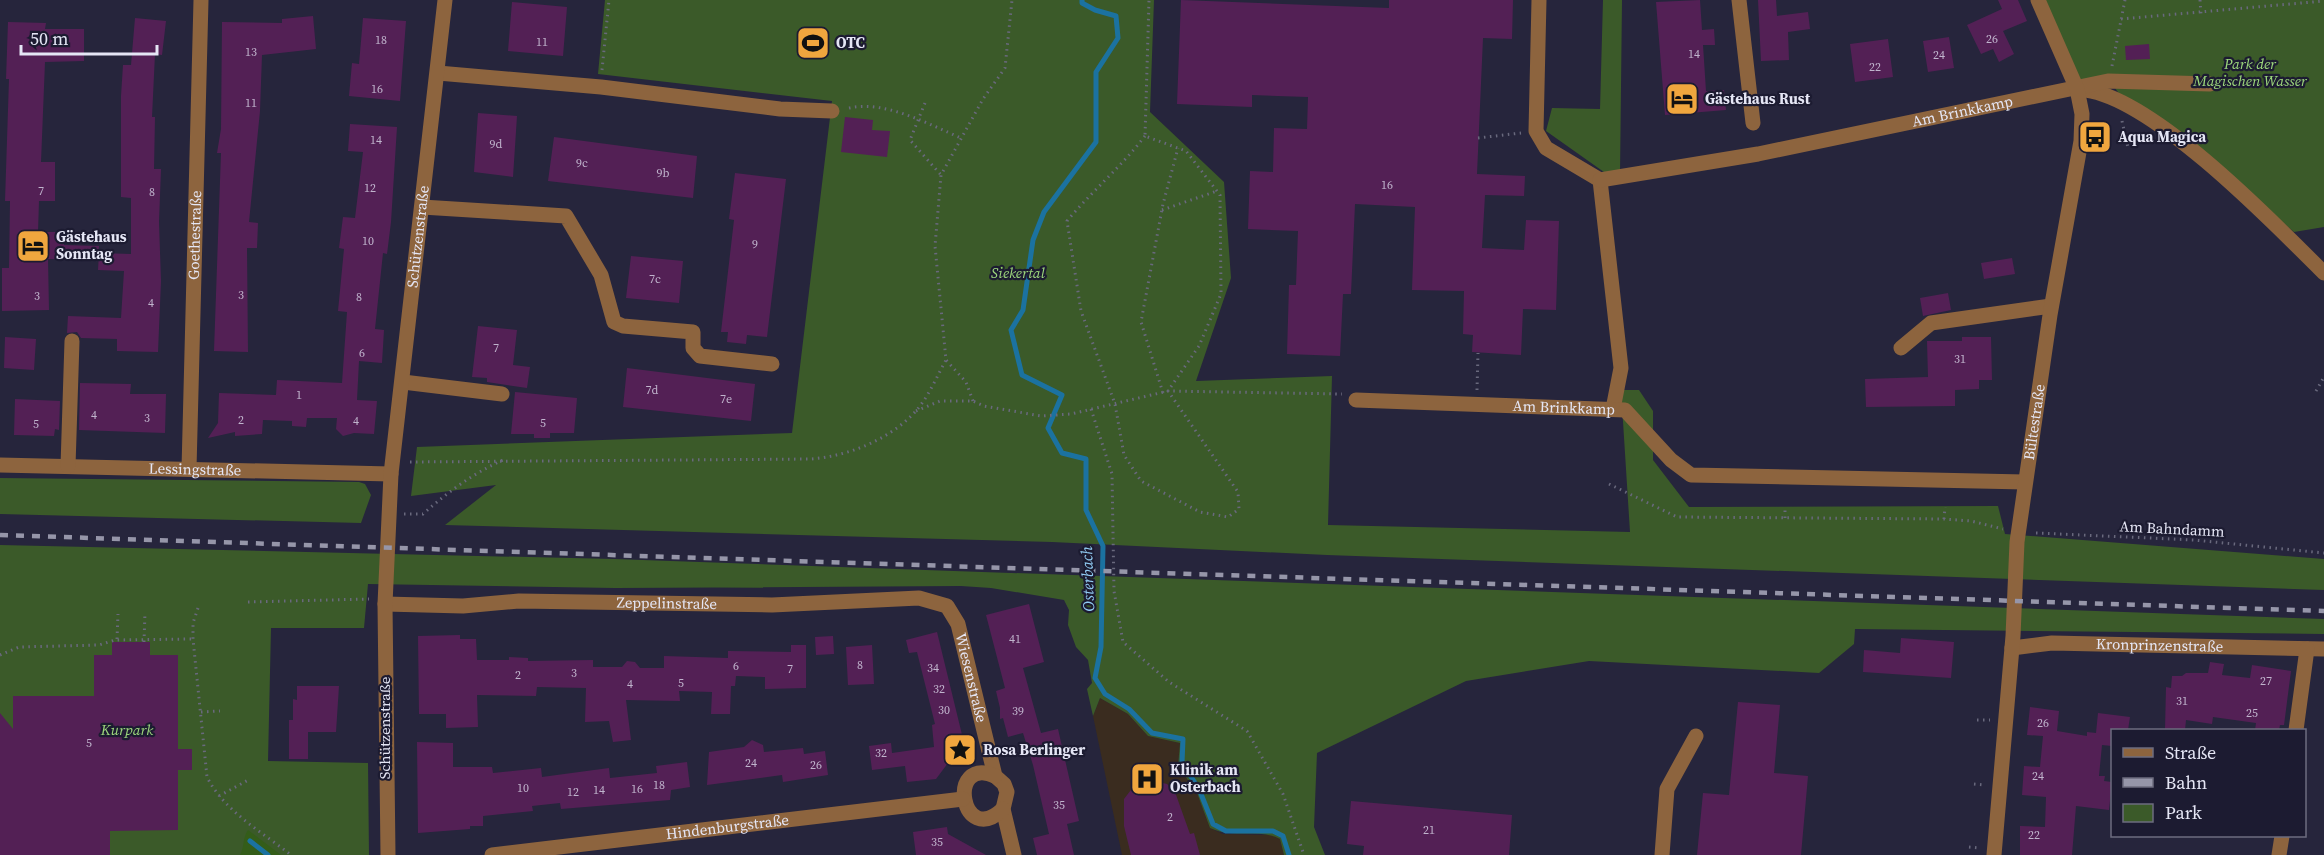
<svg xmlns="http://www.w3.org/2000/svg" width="2324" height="855" font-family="'Source Serif 4',serif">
<rect width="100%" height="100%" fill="#26253c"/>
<path fill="#3a2c1f" d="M1100,698L1128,714L1148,736L1180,743L1178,766L1197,793L1210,828L1223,834L1272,835L1280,839L1284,855H1122L1093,716Z"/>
<path fill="#3b5a29" d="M605,0H1154L1150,112L1224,182L1231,278L1196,381L1332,376L1328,525L1630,532L1621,390H1639L1653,411V460L1689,507L1998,506L2005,534L2324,559V590L1327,555L1052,542L445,525L496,485L411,496L417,447L792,433L832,101L598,74Z
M1603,0H1622L1620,174L1611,177L1546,131L1552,108L1600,109Z
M2044,0H2324V227L2294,232L2195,148L2120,95L2113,85L2080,89Z
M0,478L359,482L365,484L371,495L361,523L0,514Z
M0,545L614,559L2324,619V634L1855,629L1854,644L1819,673L1589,661L1466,681L1317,753L1314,827L1325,855H1284L1280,839C1259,828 1233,839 1210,828L1197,793L1178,766L1180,743L1148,736L1128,714L1100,698L1093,716L1087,689L1092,683L1088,660L1076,647L1068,625L1069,610L1064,600L991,588L961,586L615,588L368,584L364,628H271L268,761L368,763L369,855H0Z"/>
<path fill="#345d19" d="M248,830L281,855H240C245,846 242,839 248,830Z"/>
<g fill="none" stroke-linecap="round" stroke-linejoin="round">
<path stroke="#1b72a0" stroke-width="5" d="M1082,0V3L1095,10L1116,16L1118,38L1096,72V142L1044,212L1033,240L1023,310L1011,330L1022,375L1062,395L1048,428L1062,453L1086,459V510L1103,546L1101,647L1095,678L1105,694L1129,709L1152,733L1183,739L1182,763L1199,789L1213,824L1226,831H1273L1283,836L1289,855
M250,841L268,855"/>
</g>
<path fill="#532055" d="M1181,0L1389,8V0H1513L1512,39L1483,38L1477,174L1525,176L1524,196L1485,195L1482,248L1524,250L1526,220L1559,221L1556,310L1523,309L1521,355L1472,352L1473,335L1463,334L1464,291L1412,290L1415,207L1355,204L1351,294H1343L1340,356L1287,354L1289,285H1296L1298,231L1248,229L1250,171L1273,172L1274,128L1307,129L1308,97L1252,95V107L1177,104Z
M1700,0L1702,30L1714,29L1715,45H1703L1706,91L1724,90L1726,110L1665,115L1656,2Z
M1758,0H1776L1777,16L1808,12L1810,29L1788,32L1789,60L1761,61Z
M1998,0H2018L2027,21L2003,31L2014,54L1999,62L1993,49L1981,54L1967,25L2002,9Z
M512,2L567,7L563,56L508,51Z
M313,16L316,49L262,55L260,111L249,222L258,223L257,248H247L248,352L214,351L221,153H217L221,129L222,22L282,23V19Z
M135,18L166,21L162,55L155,54L152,117H155L154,169H161L159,222L161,281L158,352L117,351V339L81,338L77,332L67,333L68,316L121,318L124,271L98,270L99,253L131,254V198L121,197V96L123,65H131Z
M363,18L406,21L400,101L349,96L352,63L359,64Z
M8,22L46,23L45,29H84V61L45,62L41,162H55V201H39L38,232H64V245L99,246L98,260L48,259L49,310L2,311V268H9L10,201H5L9,79H6Z
M1949,37L1954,68L1928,72L1923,41Z
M1888,39L1893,77L1855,82L1850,44Z
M2149,44L2150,59L2126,60L2125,46Z
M478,113L517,116L513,177L474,172Z
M845,117L873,120L872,130L890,131L887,157L841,152Z
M350,124L397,127L391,222L387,254L383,253L375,329L384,330L382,363L359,361L357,400L377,401L374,434L354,433L343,436L336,429L337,418H307L306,427L292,426V421L263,420L262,434L235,436V432L208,438L218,423L219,393L276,395L277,380L342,383L347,312L338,311L344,249L339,248L343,217L355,218L363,152L348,151Z
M554,137L697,156L693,198L548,181Z
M735,173L786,179L767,337L747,335L746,344L727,342L728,332H721L734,220L729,219Z
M631,256L683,261L679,303L626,298Z
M2012,258L2015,274L1984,279L1981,263Z
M1948,293L1951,310L1923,316L1920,298Z
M478,326L517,330L513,365L530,367L527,388L487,382V378L472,377Z
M5,337L36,339L34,370L4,368Z
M1962,337H1991L1992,380H1979V389L1955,390V406L1866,407L1865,379L1928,377L1927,341H1962Z
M627,368L755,384L751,421L623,407Z
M80,383L131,384L130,394H166L165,433L79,430Z
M515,392L577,398L574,433H550V438H534V434H511Z
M15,399L60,401L59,430L55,429L54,436L14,435Z
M1029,604L1044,662L1023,668L1041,733L1058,729L1079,821L1067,824L1074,855H1037L1033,838L1049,834L1033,765L1023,733L1008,737L1003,718L1000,719V708L996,691L1005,688L986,615Z
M937,632L965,747L953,750L954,755L936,779L907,782L905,766L872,770L869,746L891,743L892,753L934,747L932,725L935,724L917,652L909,653L906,640Z
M460,635V639H476L477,660H509V657L528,658V661L593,660V667H622L627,661L635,662L640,668H664V656L728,658V651L791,652V645H806V688L765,689V677L736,676L735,686H731L730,714H711L712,692L679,691L680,701L626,700L631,740L613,742L609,721L585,722L586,688L537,687L536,696L477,695L478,727L446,728V714H419L418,636Z
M833,636L834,654L816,655L815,637Z
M1901,638L1954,642L1951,678L1863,672L1864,650L1900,653Z
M112,642H150V655H178V749H192V770H178V830L110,831V855H0V713L13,729V696H94V655H112Z
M872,645L874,684L848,685L846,647Z
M2210,662L2224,664L2222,675L2250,678L2252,665L2291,671L2284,725H2280L2279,730H2255L2256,723L2213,717L2212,724L2186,720L2185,730H2165L2166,687L2171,688L2172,676H2182L2186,673H2208Z
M297,686H339L336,732H308V759H289V720H293V699L297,700Z
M1738,702L1780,705L1774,773L1808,776L1801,855H1697L1703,793L1729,795Z
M2030,707L2059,711L2057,731L2087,736V732L2096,733L2098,713L2130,717L2128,730H2112V746L2102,745L2099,776H2105L2104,781L2112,782L2109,810L2076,806L2072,855H2020V826L2045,827L2046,797L2022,795L2024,766L2040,767L2043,736L2027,735Z
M752,740L763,745L764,752L803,748L804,754L825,751L828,775L783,782L782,775L707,785L709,752L744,747Z
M417,742L453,743V767H492L493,773L541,768L542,777L609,768L610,778L657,773L656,766L687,762L690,787L671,790L670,800L561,809L560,803L532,806L533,811L483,816V826H470V829L418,833Z
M1150,780L1167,784L1175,792L1190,834L1194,833L1200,855H1131L1124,826V799L1134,786Z
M1351,801L1512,815L1509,855H1363L1364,846L1347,844Z
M947,827L948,834L986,855H916L913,832Z"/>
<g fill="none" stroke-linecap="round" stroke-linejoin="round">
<path stroke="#69697d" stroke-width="3" stroke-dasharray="1.5 4.5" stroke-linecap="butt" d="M2200,0L2201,14
M2121,19L2324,1
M2112,66L2125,0
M602,70L609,0
M925,103L910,140L941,175
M849,108C885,100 928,124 961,138
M2122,121L2128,148
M1145,136C1121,167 1092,191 1067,221L1081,311L1115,404L1124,455L1141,481L1200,512L1228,517L1239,509L1238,492L1168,391L1199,346L1221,294L1220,195L1186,151L1145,136L1149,0
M1478,138L1521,133
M1162,210L1217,191
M1477,390L1478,353
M2316,391L2324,377
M1163,393L1141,322L1163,204L1178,148
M973,401L966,382L946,360L935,246L941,175L983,99L1005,68L1012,0
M1091,409L1112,474L1114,591L1123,642L1169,682L1247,731L1283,794L1304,855
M916,411L940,401H973L984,406L1041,416L1071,414L1168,391L1342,394
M410,462L811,459C848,456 889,440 915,412C928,398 937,376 946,360
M1609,484L1677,517L1944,519L1971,521L2003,529
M404,514H423C448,492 472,474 503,460
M1785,518V507
M1944,519L1945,507
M2036,533L2194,540L2324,553
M248,602L369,599
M198,608L193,623V639L207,777C224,811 262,832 291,855
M117,639L118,614
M144,642L145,612
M0,655L19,647L99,645L115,640L193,639
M201,712L220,711
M1977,720H1990
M1974,784L1984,785
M219,796L250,779
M1969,847L1979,848"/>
<g stroke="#8d643e" stroke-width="15">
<path d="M1539,0L1536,131L1546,148L1600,180L1621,368L1613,409"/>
<path d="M1739,0L1753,123"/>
<path d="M438,73L601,87L780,109L832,111"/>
<path d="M2086,90C2155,100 2273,222 2324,273"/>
<path id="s1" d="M1600,180L1758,154L2108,81L2210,84"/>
<path d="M422,207L566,216L601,275L614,322L623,326L693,332V348L700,356L772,364"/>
<path d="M1901,348L1931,323L2051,306"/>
<path d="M403,382L502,394"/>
<path id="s2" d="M1356,400L1625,410L1671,460L1691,475L2025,482"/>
<path id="s3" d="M0,465L391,474"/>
<path d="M68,466L72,341"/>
<path id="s4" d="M189,469L201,0"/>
<path id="s5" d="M385,604L463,606L519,601L772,605L919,598L947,606L958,624L995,776L1004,784L1007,792L1003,809L1014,855"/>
<path id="s6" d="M2012,648L2052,643L2324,649"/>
<path d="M2296,730L2307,649"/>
<path d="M995,776C946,755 961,849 1003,809"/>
<path id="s7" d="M388,855L385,604L391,474L445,0"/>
<path id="s8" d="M492,855L963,799"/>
<path d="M1662,855L1667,789L1696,736"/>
<path id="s9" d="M1994,855L2013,636L2017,542L2050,315L2081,141L2082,114L2077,89L2038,0"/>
<path d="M2279,855L2282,836"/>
</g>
<path stroke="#9696a9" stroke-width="4.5" stroke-dasharray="8 8" stroke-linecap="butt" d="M0,535L2324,611"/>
</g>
<defs>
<g id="stadium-square" transform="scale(1.725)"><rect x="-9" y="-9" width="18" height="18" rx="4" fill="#f0a63e" stroke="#1c1b31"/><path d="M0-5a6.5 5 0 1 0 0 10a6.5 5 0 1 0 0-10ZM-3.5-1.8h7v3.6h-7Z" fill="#111"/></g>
<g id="hotel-square" transform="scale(1.725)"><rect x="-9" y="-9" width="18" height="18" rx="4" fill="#f0a63e" stroke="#1c1b31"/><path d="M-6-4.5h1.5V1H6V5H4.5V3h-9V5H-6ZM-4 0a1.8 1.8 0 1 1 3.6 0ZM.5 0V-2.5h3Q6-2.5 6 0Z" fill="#111"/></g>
<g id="bus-square" transform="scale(1.725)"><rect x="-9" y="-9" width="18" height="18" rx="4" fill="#f0a63e" stroke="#1c1b31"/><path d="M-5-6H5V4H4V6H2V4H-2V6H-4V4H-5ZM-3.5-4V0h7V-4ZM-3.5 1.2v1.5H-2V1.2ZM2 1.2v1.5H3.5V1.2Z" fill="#111"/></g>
<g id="sight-square" transform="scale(1.725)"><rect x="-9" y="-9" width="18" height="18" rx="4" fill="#f0a63e" stroke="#1c1b31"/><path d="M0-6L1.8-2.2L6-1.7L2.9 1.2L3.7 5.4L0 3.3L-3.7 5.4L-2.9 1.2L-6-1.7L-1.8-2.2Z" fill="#111"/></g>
<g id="hospital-square" transform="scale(1.725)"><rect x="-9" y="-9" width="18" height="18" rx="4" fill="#f0a63e" stroke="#1c1b31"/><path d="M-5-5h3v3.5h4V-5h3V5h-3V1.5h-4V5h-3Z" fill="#111"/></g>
</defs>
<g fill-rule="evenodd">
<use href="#stadium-square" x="813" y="43"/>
<use href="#hotel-square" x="1682" y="99"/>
<use href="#bus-square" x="2095" y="137"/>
<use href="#hotel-square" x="33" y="246"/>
<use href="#sight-square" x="960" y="750"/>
<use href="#hospital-square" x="1147" y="779"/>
</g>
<g text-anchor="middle" stroke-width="4.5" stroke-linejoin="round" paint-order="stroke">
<g font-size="12" fill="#c0b4cd">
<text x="1992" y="43">26</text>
<text x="381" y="44">18</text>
<text x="542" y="46">11</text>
<text x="251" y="56">13</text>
<text x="1694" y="58">14</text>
<text x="1939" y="59">24</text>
<text x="1875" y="71">22</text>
<text x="377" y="93">16</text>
<text x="251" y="107">11</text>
<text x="376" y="144">14</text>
<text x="496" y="148">9d</text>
<text x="582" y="167">9c</text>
<text x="663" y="177">9b</text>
<text x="1387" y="189">16</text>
<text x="370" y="192">12</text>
<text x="41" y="195">7</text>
<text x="152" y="196">8</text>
<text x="368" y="245">10</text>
<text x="755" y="248">9</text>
<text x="655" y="283">7c</text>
<text x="241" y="299">3</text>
<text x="37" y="300">3</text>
<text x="359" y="301">8</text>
<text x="151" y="307">4</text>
<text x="496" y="352">7</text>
<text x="362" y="357">6</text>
<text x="1960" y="363">31</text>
<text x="652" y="394">7d</text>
<text x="299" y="399">1</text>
<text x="726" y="403">7e</text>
<text x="94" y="419">4</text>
<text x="147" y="422">3</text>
<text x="241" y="424">2</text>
<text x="356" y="425">4</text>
<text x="543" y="427">5</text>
<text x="36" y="428">5</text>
<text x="1015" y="643">41</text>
<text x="860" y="669">8</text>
<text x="736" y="670">6</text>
<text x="933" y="672">34</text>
<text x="790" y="673">7</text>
<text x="574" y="677">3</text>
<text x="518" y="679">2</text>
<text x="2266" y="685">27</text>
<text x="681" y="687">5</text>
<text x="630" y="688">4</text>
<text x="939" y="693">32</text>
<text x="2182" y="705">31</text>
<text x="944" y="714">30</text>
<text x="1018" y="715">39</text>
<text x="2252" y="717">25</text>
<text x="2043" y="727">26</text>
<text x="89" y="747">5</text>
<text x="881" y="757">32</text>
<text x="751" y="767">24</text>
<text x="816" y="769">26</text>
<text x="2038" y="780">24</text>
<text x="659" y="789">18</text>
<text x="523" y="792">10</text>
<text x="637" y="793">16</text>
<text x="599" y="794">14</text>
<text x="573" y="796">12</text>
<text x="1059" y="809">35</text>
<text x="1170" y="821">2</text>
<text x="1429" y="834">21</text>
<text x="2034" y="839">22</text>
<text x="937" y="846">35</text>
</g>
<g font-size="15" font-weight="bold" fill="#e5e6f5" stroke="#1c1b31" text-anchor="start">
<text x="836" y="48">OTC</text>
<text x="1705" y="104">Gästehaus Rust</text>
<text x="2118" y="142">Aqua Magica</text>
<text x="56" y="242">Gästehaus<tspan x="56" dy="17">Sonntag</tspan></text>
<text x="983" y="755">Rosa Berlinger</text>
<text x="1170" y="775">Klinik am<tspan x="1170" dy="17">Osterbach</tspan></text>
</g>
<g font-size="15" font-style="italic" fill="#9dd87c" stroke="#1c1b31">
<text x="2250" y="69">Park der<tspan x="2250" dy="17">Magischen Wasser</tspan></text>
<text x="1018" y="278">Siekertal</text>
<text x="127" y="735">Kurpark</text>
</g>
<g font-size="15" fill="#e5e6f5" stroke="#1c1b31">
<text dy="5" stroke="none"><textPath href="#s1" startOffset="369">Am Brinkkamp</textPath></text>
<text dy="5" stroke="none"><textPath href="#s4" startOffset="234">Goethestraße</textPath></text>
<text dy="5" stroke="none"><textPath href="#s7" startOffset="620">Schützenstraße</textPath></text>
<text dy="5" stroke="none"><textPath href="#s2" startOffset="208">Am Brinkkamp</textPath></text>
<text dy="5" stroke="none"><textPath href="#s9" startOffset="435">Bültestraße</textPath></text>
<text dy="5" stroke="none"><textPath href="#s3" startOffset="195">Lessingstraße</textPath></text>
<text transform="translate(2172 529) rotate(3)" y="5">Am Bahndamm</text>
<text dy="5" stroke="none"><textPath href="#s5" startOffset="282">Zeppelinstraße</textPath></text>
<text dy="5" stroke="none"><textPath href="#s6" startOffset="148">Kronprinzenstraße</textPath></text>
<text dy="5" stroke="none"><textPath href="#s5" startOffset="640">Wiesenstraße</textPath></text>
<text transform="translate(385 728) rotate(-90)" y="5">Schützenstraße</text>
<text dy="5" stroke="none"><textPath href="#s8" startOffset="237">Hindenburgstraße</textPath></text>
</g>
<g font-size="16" font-style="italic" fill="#92ccf4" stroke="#1c1b31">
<text transform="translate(1087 579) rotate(-92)" y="6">Osterbach</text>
</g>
</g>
<rect x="2111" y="729" width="195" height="108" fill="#1c1b31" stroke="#6c6c7f" stroke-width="1.5"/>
<rect x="2123" y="748" width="30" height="9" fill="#8d643e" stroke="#6c6c7f" stroke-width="1.5"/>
<text x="2165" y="759" font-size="18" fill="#e5e6f5">Straße</text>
<rect x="2123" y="778" width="30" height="9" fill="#9696a9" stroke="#6c6c7f" stroke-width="1.5"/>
<text x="2165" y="789" font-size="18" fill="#e5e6f5">Bahn</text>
<rect x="2123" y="804" width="30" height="18" fill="#3b5a29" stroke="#6c6c7f" stroke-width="1.5"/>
<text x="2165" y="819" font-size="18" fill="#e5e6f5">Park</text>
<path d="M21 45v9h136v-9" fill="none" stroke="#e5e6f5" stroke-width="3"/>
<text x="30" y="45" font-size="18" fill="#e5e6f5" stroke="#1c1b31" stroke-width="4.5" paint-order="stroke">50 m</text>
</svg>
